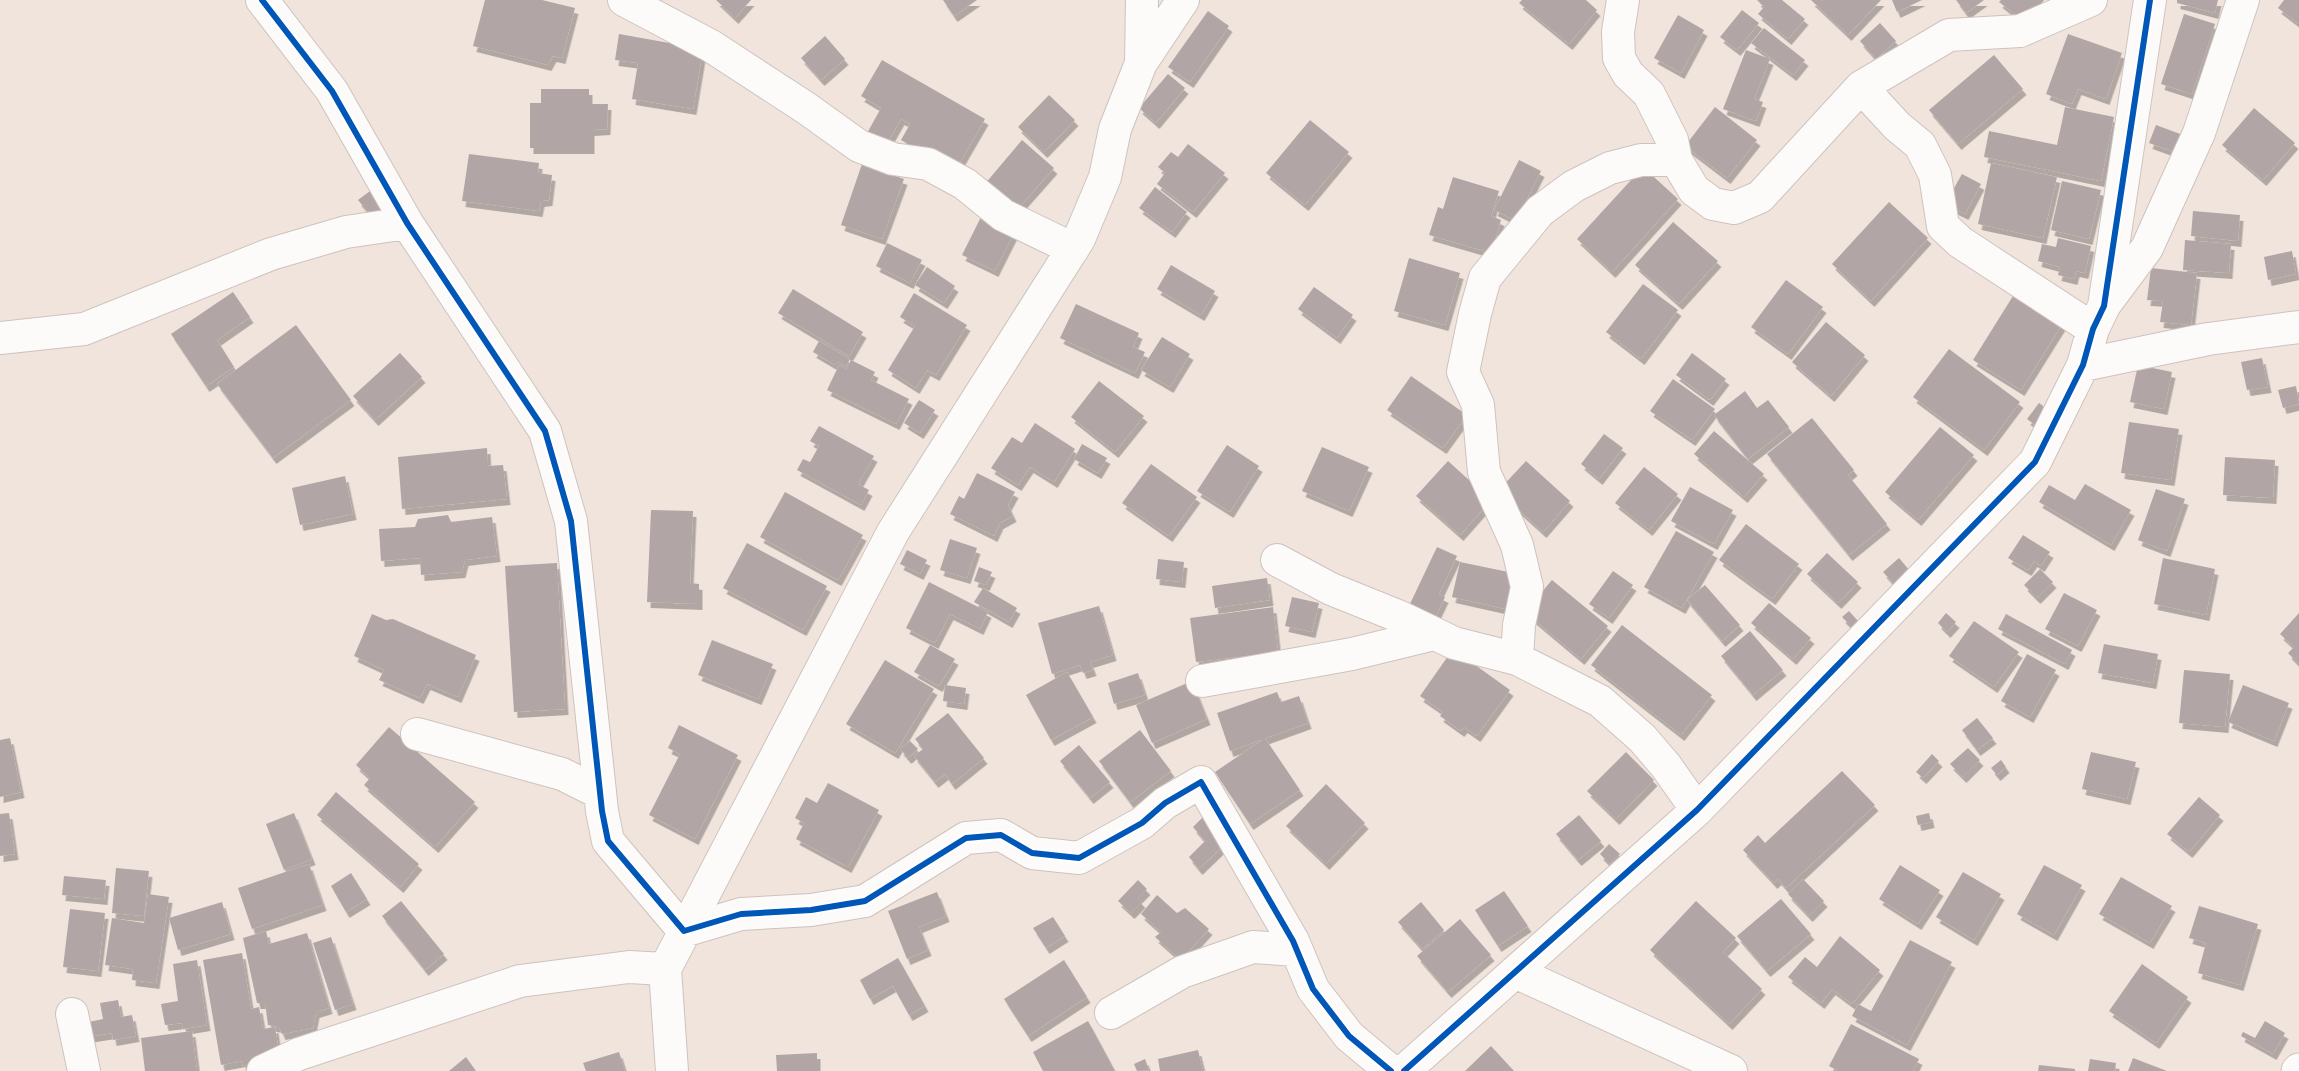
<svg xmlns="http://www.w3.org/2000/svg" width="2299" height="1071" font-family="Quicksand,sans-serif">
<defs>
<filter id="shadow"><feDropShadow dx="3.5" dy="6" stdDeviation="0" flood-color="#0004"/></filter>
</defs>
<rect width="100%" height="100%" fill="#f1e4dd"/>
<path fill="#b1a6a5" filter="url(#shadow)" d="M485,0H542L575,8L562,58L553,56L548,65L473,46Z
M716,0H751L735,18Z
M943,0H977L954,16Z
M1522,0H1586L1597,10L1569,44L1519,3Z
M1757,0H1782L1805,19L1788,39L1758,14L1764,7Z
M1811,0H1881L1848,35Z
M1892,0H1922L1897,12Z
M1956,0H1984L1966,13Z
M2001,0H2044L2026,23L1999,2Z
M2177,0H2218L2215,13L2177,3Z
M2284,0H2299V24L2278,8Z
M1742,10L1759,23L1737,50L1720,37Z
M1208,11L1229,26L1190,82L1168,67Z
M2184,14L2215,24L2192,94L2161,84Z
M1678,15L1704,30L1681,73L1654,58Z
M1880,23L1896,41L1876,59L1860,41Z
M1764,28L1805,60L1793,75L1751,43Z
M619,34L703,49L693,109L632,99L638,63L615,60Z
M2068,34L2122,53L2106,99L2078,89L2072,104L2046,94Z
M825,36L845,59L821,80L801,58Z
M1746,50L1770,59L1754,99L1763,102L1756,121L1723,109Z
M1994,55L2023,89L1958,144L1929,110Z
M882,60L985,119L955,171L901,140L910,124L901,119L885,147L866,135L881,108L861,96Z
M1168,74L1185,88L1156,123L1139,108Z
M541,89H589V104H608L607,129L591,130V148H530V103H541Z
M1049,95L1075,120L1044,152L1018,127Z
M1715,107L1757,140L1727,178L1685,146Z
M2065,107L2114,117L2101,181L1984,157L1989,131L2057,145Z
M2254,108L2295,143L2263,180L2222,145Z
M1310,120L1349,152L1305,205L1266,173Z
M2156,125L2183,135L2177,153L2149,143Z
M1022,140L1054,168L1015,212L984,185Z
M1188,144L1225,173L1193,212L1157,184L1165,173L1158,167L1171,152L1178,157Z
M469,154L539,163L538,173L552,175L549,200L541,201L539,211L462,201Z
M1519,160L1541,171L1516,221L1494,210Z
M1991,163L2057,177L2043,238L1978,224Z
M862,164L904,179L882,239L841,225Z
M1643,167L1678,199L1612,272L1577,239Z
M1962,174L1981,184L1965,214L1945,204Z
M1453,177L1499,191L1491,216L1501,220L1491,253L1429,235L1438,207L1443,209Z
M2062,181L2101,190L2089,239L2051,230Z
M1155,187L1187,212L1172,232L1139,208Z
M370,191L384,208L372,217L358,200Z
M1889,202L1928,238L1871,301L1832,264Z
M2193,211L2240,215L2238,241L2191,236Z
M982,215L1015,231L995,271L962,255Z
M1673,222L1718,261L1679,304L1635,265Z
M2058,238L2091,246L2085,273L2076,271L2074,279L2058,275L2060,267L2038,261L2042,244L2056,247Z
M2185,240L2231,244L2229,273L2183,270Z
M887,243L922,260L910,283L876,266Z
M2292,251L2296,274L2268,280L2264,257Z
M1409,258L1460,273L1445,325L1394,311Z
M1171,265L1215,291L1201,315L1157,289Z
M927,267L955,286L944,303L915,285Z
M2151,268L2197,273L2191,325L2160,322L2163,301L2147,300Z
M1786,280L1823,307L1788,354L1751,327Z
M1643,284L1678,310L1641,359L1606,332Z
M1314,287L1353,315L1337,338L1298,309Z
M2018,288L2066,318L2021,390L1973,360Z
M793,289L863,332L849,356L778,313Z
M233,292L250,317L217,340L234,367L206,386L171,334Z
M914,293L967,325L936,375L927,370L916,388L888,370L915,326L900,317Z
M1076,304L1139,333L1133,347L1145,352L1135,373L1060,338Z
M1826,322L1865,355L1831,396L1792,362Z
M296,325L351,400L273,458L217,384Z
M1162,337L1190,354L1170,387L1141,370Z
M819,341L850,359L846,366L838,362L835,365L813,352Z
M1949,349L2020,402L1984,450L1913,397Z
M400,353L422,377L375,420L353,396Z
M1692,353L1726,379L1710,400L1676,375Z
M2262,358L2268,387L2247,390L2241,362Z
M851,360L875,372L871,380L909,399L896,424L827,390L839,365L846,369Z
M2138,365L2172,372L2164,409L2130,402Z
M1411,376L1467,415L1443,448L1387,410Z
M1673,379L1715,409L1692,440L1650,411Z
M1099,381L1144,416L1115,452L1071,417Z
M2296,386L2299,404L2283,408L2278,390Z
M1745,391L1757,408L1768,400L1789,427L1748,459L1714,415Z
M919,400L935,410L920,433L904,423Z
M2039,403L2047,409L2035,425L2027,419Z
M1812,418L1854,470L1848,475L1887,524L1849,555L1767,454Z
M2129,422L2179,429L2171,480L2121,473Z
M1035,423L1075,449L1054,482L1030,467L1018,485L991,468L1012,437L1022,443Z
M819,426L874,456L858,484L869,490L861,505L797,470L803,459L810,462L819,446L810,441Z
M1940,427L1974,455L1918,520L1885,492Z
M1714,431L1764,474L1744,497L1694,454Z
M1604,434L1623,448L1599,479L1581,464Z
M1082,444L1107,458L1098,473L1074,459Z
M1227,445L1259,466L1230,512L1197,491Z
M1322,447L1369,467L1349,511L1302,491Z
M487,448L488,466L503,465L507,499L402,509L398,457Z
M2225,457L2275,460L2273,498L2223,495Z
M1448,461L1491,500L1460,535L1416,496Z
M1526,461L1570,501L1543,532L1498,491Z
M1151,464L1197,497L1169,536L1122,503Z
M1644,467L1678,494L1649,530L1615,503Z
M977,473L1015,492L1008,505L1013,516L1000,523L994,536L950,514L959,496L964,499Z
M345,476L353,514L300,525L292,488Z
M2085,484L2131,510L2111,545L2039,502L2049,485L2075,500Z
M1690,487L1733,510L1714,544L1671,521Z
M2156,489L2185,499L2167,551L2138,540Z
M785,492L863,535L838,580L760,537Z
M651,510L693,511L690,583L699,584V604L647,602Z
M448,515L451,522L492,517L497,556L465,560L462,572L421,575L420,558L381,561L379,529L415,527L418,519Z
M1746,524L1799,564L1772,599L1719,560Z
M1676,531L1714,552L1682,608L1644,587Z
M2023,535L2050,552L2041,566L2034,561L2028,570L2008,558Z
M950,539L977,548L967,578L940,570Z
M747,543L827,586L803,630L723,588Z
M1437,547L1457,556L1439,594L1445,597L1435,618L1409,606Z
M907,550L927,560L920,574L900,564Z
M1827,553L1858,582L1838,603L1807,574Z
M1899,558L1910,571L1895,585L1883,572Z
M2163,558L2215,569L2206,615L2154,604Z
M1158,559L1184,562L1182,582L1156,579Z
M1460,562L1518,574L1510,610L1452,597Z
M557,563L565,709L514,712L505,566Z
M979,567L992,572L986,585L974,581Z
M2040,569L2053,582L2037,598L2024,585Z
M1613,571L1633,585L1609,618L1589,604Z
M1267,578L1270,600L1215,608L1212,586Z
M1552,580L1608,626L1581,659L1525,612Z
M929,582L988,612L980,629L950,614L935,643L906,628Z
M1705,585L1740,625L1722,641L1687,600Z
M983,588L1017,608L1009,622L974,602Z
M2064,593L2097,610L2078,646L2045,629Z
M1292,597L1319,603L1312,632L1285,626Z
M1769,603L1811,638L1793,659L1751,623Z
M1099,606L1113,655L1090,662L1093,670L1083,673L1080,665L1052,674L1038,623Z
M1273,607L1279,661L1258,663L1255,655L1196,662L1190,618Z
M1849,611L1858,621L1852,627L1842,617Z
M1946,613L1956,622L1947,632L1938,623Z
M2299,613V664L2288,653L2294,647L2280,634Z
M372,614L386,620L393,619L476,655L458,697L427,684L420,698L379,680L384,670L354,656Z
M2006,614L2072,650L2065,664L1998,629Z
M1974,621L2019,652L1994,687L1949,656Z
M1622,625L1712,695L1681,735L1591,665Z
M1750,631L1783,670L1753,695L1721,656Z
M712,640L773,664L758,699L698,675Z
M2104,644L2158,654L2153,683L2098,673Z
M930,645L955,659L939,686L914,672Z
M1453,649L1510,690L1477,736L1464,727L1461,731L1440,716L1443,712L1420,696Z
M2027,654L2056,670L2030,717L2001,701Z
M885,660L934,689L895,753L846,724Z
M2184,670L2230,674L2225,727L2179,723Z
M1067,672L1093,717L1051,740L1026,695Z
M1138,673L1145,695L1114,704L1108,683Z
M1192,681L1207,719L1152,743L1136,705Z
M945,685L966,688L964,704L943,701Z
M2243,685L2289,703L2274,741L2228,722Z
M1277,692L1281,702L1299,696L1308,723L1230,751L1217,713Z
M948,713L984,758L952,784L945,774L935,782L914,756L923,749L915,739Z
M1977,718L1993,738L1977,750L1962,730Z
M679,725L738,755L695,839L649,815L680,754L668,748Z
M389,727L475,802L435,847L364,785L370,778L356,765Z
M1140,730L1171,771L1130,802L1099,761Z
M10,738L21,792L0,797V740Z
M1265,738L1300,790L1250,824L1215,772Z
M910,741L918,749L908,758L900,749Z
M1079,745L1110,782L1090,798L1060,761Z
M1968,748L1980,760L1963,777L1950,764Z
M1626,752L1654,780L1616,819L1587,791Z
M2091,752L2136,762L2127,799L2082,789Z
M1932,754L1939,761L1923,778L1916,772Z
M2001,760L2006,767L1997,775L1991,768Z
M1842,771L1875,805L1786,888L1778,879L1774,883L1743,850L1758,835L1765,843Z
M828,783L879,810L848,867L796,839L804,823L795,818L806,797L817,803Z
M1326,784L1365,823L1326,864L1286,826Z
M336,792L419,864L400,887L317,815Z
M2199,797L2220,815L2189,852L2167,834Z
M9,813L15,854L0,856V814Z
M294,813L312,859L284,870L266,824Z
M1929,813L1931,822L1918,825L1916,816Z
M1579,815L1601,841L1578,860L1556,834Z
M1203,817L1227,842L1199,869L1189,857L1205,841L1193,827Z
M1609,844L1620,854L1610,864L1600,854Z
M309,864L323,905L252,929L238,888Z
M1900,865L1940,890L1918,924L1879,899Z
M2044,865L2082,885L2054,935L2017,914Z
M116,868L149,871L144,916L112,913Z
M1963,872L2001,894L1974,940L1936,917Z
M351,873L367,899L346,912L331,886Z
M64,876L106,880L104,899L62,895Z
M2121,877L2172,906L2150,943L2099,914Z
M1803,879L1824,901L1809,916L1788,894Z
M1138,880L1147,889L1138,898L1142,902L1131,913L1118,901Z
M1504,891L1528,926L1498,946L1475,910Z
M937,892L946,916L919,927L928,950L907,959L888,911Z
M148,894L169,897L156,983L132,980L133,969L105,965L112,918L144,923Z
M1157,895L1177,913L1185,908L1209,929L1181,960L1155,937L1161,932L1141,914Z
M1781,899L1811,934L1767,971L1737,936Z
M401,901L444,954L425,970L382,916Z
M1696,901L1736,938L1723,952L1762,989L1729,1024L1650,950Z
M222,902L231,934L178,950L169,918Z
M1421,902L1444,930L1422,949L1398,922Z
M2199,906L2258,924L2240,985L2198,973L2206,943L2189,938Z
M70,909L105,913L98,971L63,967Z
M1053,917L1065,936L1046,948L1033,928Z
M1460,919L1491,955L1448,992L1417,956Z
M266,931L269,944L307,933L329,1008L316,1012L313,1028L282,1034L279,1027L268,1025L265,1003H257L243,938Z
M1840,936L1880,970L1852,1004L1832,989L1821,1003L1788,977L1805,957L1817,967Z
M331,937L353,1004L335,1010L313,943Z
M1910,940L1952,962L1907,1045L1852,1016L1858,1004L1871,1011Z
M242,953L251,1009L259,1007L263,1029L275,1027L280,1059L243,1066L242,1061L221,1065L203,960Z
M898,958L925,1006L909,1015L893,986L870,999L860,980Z
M197,960L207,1025L183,1029L182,1023L165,1025L161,1004L178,1001L173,964Z
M1064,960L1087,997L1028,1036L1004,999Z
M2142,964L2188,997L2156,1043L2109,1011Z
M118,1000L121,1017L132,1015L136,1036L113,1040L112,1033L87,1037L84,1023L103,1019L100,1003Z
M1088,1021L1115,1071H1043L1033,1052Z
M2265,1021L2285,1033L2273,1054L2241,1036L2243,1032L2255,1038Z
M1851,1024L1919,1059L1913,1071H1838L1829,1066Z
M192,1031L197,1071H145L141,1038Z
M1491,1046L1514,1071H1465Z
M1198,1050L1203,1071H1160L1158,1059Z
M619,1052L625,1071H586L583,1063Z
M817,1053V1071H777L776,1055Z
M466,1057L476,1071H449Z
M2133,1058L2167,1071H2128Z
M1145,1059L1149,1070L1137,1071L1134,1064Z
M2090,1059L2116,1063L2115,1071H2088Z
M2039,1065L2075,1069V1071H2038Z"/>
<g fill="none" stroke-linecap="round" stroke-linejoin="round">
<g stroke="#cdc3be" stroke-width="34">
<path id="minor" d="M262,0L332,91L407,223L545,431L571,521L602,811L608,841L684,931L741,914L811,910L865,901L966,838L1001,835L1032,853L1079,858L1142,823L1165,803L1201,782L1293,941L1313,989L1349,1036L1391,1071
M624,0L711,46L806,108L859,146L893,159L928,164L965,184L1003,215L1073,249
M1623,0L1618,32L1619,58L1628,74L1649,94L1672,140L1676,160L1694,190L1713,204L1734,208L1760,197L1861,87L1949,35L2020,31L2091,0
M1141,63L1142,0
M1861,87L1897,126L1920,145L1935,175L1943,226L1960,242L2093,329
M2106,303L2147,248L2174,188L2199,133L2243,0
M0,338L84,329L271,254L346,232L407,223
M2083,365L2208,339L2299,327
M1277,560L1331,589L1398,616L1454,643L1517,659L1600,701L1642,738L1666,766L1697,810
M1517,659L1519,625L1527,587L1517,545L1484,472L1478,405L1463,372L1475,314L1485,278L1540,211L1574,186L1610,168L1641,160H1676
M1202,681L1352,654L1434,634
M417,734L562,774L600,793
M1515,972L1731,1071
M1111,1013L1182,972L1253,947L1296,950
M72,1014L84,1071
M263,1071L299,1054L520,981L629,967L665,969
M672,1071L665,969L893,532L1079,239L1105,177L1115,129L1141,63L1183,0
M1404,1071L1697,810L2035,462L2083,365L2093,329L2104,306L2150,0"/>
</g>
<g stroke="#cdc3be" stroke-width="35">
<path id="tertiary" d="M2298,1071L2299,1070"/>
</g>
<use href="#minor" stroke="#fdfbfa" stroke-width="32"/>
<use href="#tertiary" stroke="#fdfbfa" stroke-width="33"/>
<g stroke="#fff" stroke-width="10">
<path id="cycleway" d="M262,0L332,91L407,223L545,431L571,521L602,811L608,841L684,931L741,914L811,910L865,901L966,838L1001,835L1032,853L1079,858L1142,823L1165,803L1201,782L1293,941L1313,989L1349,1036L1391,1071
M1404,1071L1697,810L2035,462L2083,365L2093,329L2104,306L2150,0"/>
</g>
<use href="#cycleway" stroke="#0057b8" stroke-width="6"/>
</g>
</svg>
